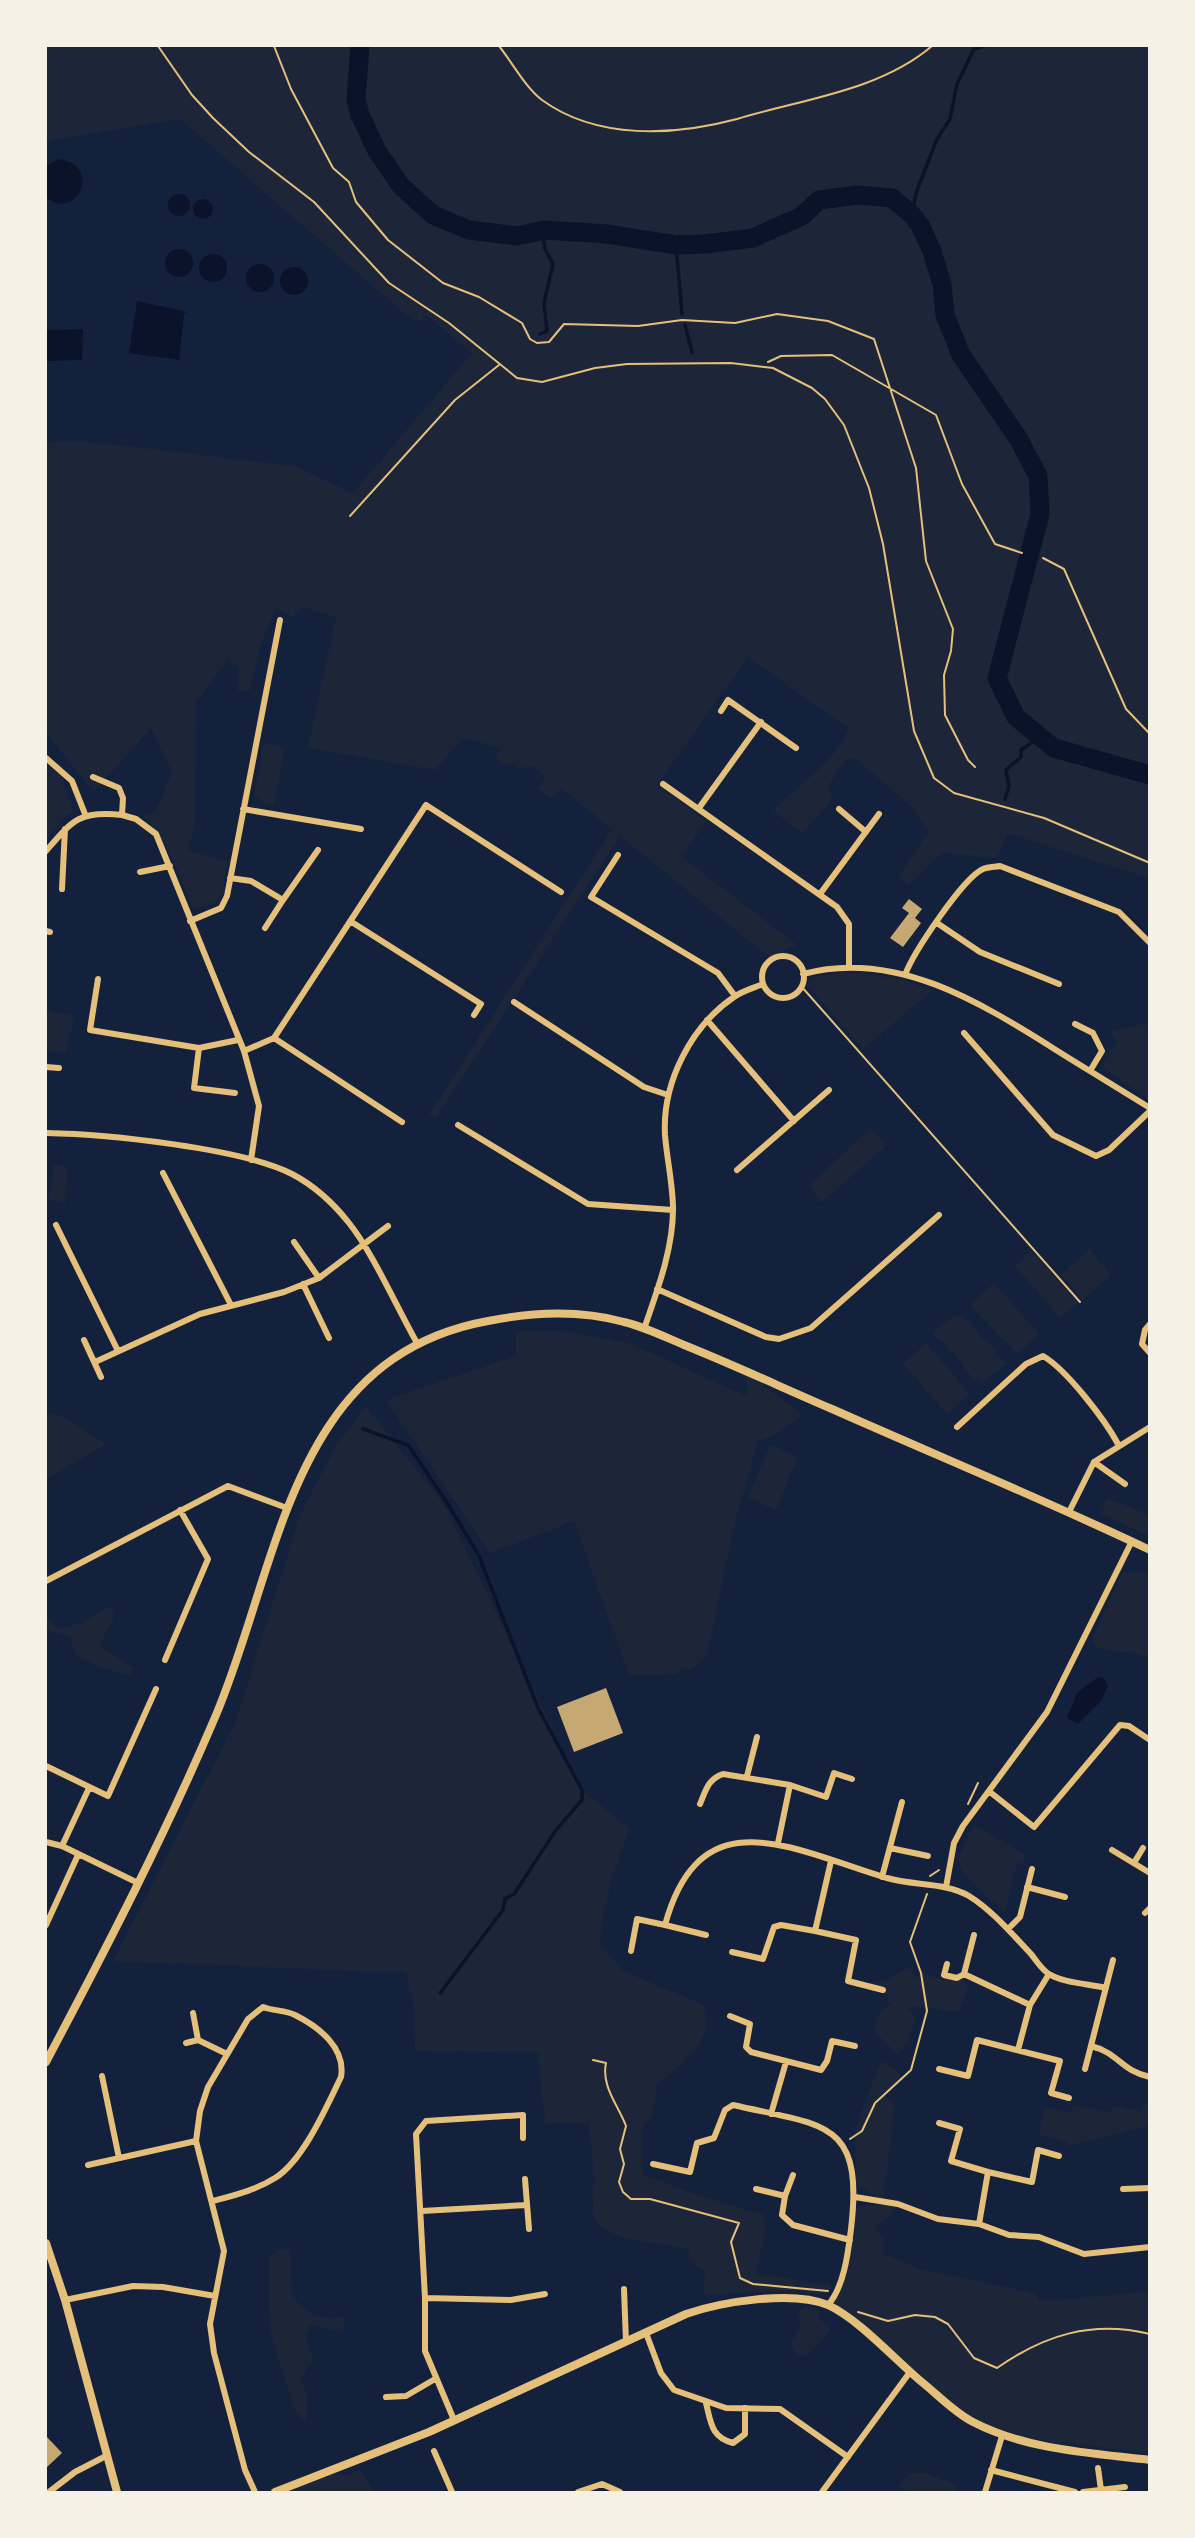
<svg xmlns="http://www.w3.org/2000/svg" width="1195" height="2538" font-family="Literata,serif">
<rect width="100%" height="100%" fill="#14213d"/>
<path fill="#1d2539" d="M46,46H1149V878L1007,833L997,858L941,853L909,885L899,876L928,832L911,806L855,758L845,760L829,785L832,800L803,833L773,811C792,791 844,753 848,728L748,657L657,785L706,821L682,857L797,945L769,957L620,836L436,1118L429,1115L612,829L562,789L550,798L537,788L546,778L534,766L518,768L515,764L500,765L496,758L501,748L463,738L435,770L308,748L336,617L302,607L292,618L276,608L260,647L250,690L238,692L239,667L228,660L196,702L195,823L188,851L228,861L223,891L217,902L194,909C180,877 168,841 143,816L155,813L172,772L151,728L94,792L46,733V442L83,441L294,466L353,493L472,353L426,315L420,322L405,314L180,119L46,141Z
M263,743L285,747L274,806L266,805L254,795Z
M46,766L60,774L74,814L68,813L46,840Z
M846,972L902,979L932,991L863,1049L807,985L810,978Z
M46,1011L74,1015L67,1053L46,1051Z
M1149,1023H1150L1149,1100L1102,1067L1117,1042L1111,1031Z
M870,1128L887,1145L822,1202L809,1186Z
M54,1164L67,1167L65,1203L48,1200Z
M1090,1249L1111,1275L1082,1300L1061,1275Z
M1031,1250L1078,1303L1060,1318L1015,1266Z
M994,1283L1039,1334L1017,1354L970,1305Z
M961,1315L966,1321L969,1319V1324L979,1331L978,1334L997,1351L994,1354L1007,1363L981,1384L977,1379L974,1381L952,1350L949,1352L944,1340L941,1342L932,1333L949,1319Z
M516,1331H562L629,1343L746,1396L747,1372L802,1415L772,1436L758,1441L735,1522L707,1654L692,1670L681,1668L677,1674L629,1675L574,1521L490,1553L386,1400L516,1356Z
M926,1343L970,1394L947,1414L903,1364Z
M366,1406L443,1503L582,1790L630,1829C614,1867 603,1902 600,1944L623,1971L702,2004C719,2038 681,2065 657,2084L653,2115L642,2128V2174L691,2193L764,2215L765,2231L756,2274L832,2285L825,2295L789,2291L703,2295L705,2271L689,2261L688,2249C667,2244 644,2243 623,2237C584,2225 594,2210 594,2178C594,2160 590,2141 589,2123H545L538,2053L415,2051L414,2005L406,1973L113,1961L236,1721L300,1515L336,1446Z
M53,1414C75,1420 87,1434 107,1444L46,1479V1415Z
M770,1445L798,1457L776,1510L748,1498Z
M1107,1498L1149,1515V1536L1101,1514Z
M1122,1572L1149,1573V1659C1133,1648 1113,1656 1094,1645L1093,1638Z
M107,1607L113,1610V1618L101,1642L104,1649L134,1668L130,1675L101,1668L75,1654L71,1638L46,1629V1615L57,1629L82,1623Z
M973,1825L1025,1854L1023,1864L1017,1863L1005,1913L963,1874L958,1859Z
M911,1966L915,1979L921,1973L943,1980L953,1976L966,1982L968,1989L959,2012C942,2012 925,2003 909,2008L915,2018L909,2040L898,2055L873,2030L880,2011L893,2005L889,2003L887,1995L871,1983L890,1979Z
M882,2061L898,2071L902,2080L885,2096L895,2104L883,2202L855,2183C858,2165 853,2146 856,2128C858,2121 879,2064 882,2061Z
M1142,2103L1149,2104V2126L1068,2146L1065,2141L1039,2135L1045,2107L1069,2113L1075,2105L1110,2113L1112,2106L1142,2111Z
M896,2205L892,2214L875,2228L884,2239L883,2254L920,2269L1034,2293L1040,2301L1149,2292V2453L1033,2439L971,2421L830,2304L843,2272L854,2206Z
M278,2249L290,2250C290,2259 291,2288 293,2294C301,2315 327,2321 345,2317L342,2332L311,2325L305,2335L313,2359L301,2377L307,2396L306,2423L294,2409L270,2330L269,2259Z
M804,2306L818,2309V2317L831,2330L806,2356L796,2355L791,2342L801,2326L798,2314Z
M358,2470L365,2476L373,2492H286L315,2475H347Z
M909,2473H927L958,2486L956,2492H908L898,2486Z"/>
<path fill="#0b132b" d="M58,159C105,165 75,223 46,197V166Z
M168 205a11 11 0 1 1 22 0a11 11 0 1 1-22 0Z
M193 209a10 10 0 1 1 20 0a10 10 0 1 1-20 0Z
M165 263a14 14 0 1 1 28 0a14 14 0 1 1-28 0Z
M199 268a14 14 0 1 1 28 0a14 14 0 1 1-28 0Z
M246 278a14 14 0 1 1 28 0a14 14 0 1 1-28 0Z
M280 281a14 14 0 1 1 28 0a14 14 0 1 1-28 0Z
M137,301L187,312L184,314L179,360L129,353Z
M83,329L82,360L46,361V330Z
M1098,1677L1104,1678L1108,1686L1101,1701L1078,1724L1067,1718L1077,1693Z"/>
<g fill="none" stroke-linecap="round" stroke-linejoin="round">
<path stroke="#0b132b" stroke-width="3.5" d="M912,215L916,193L937,139L950,119L957,84L974,49L984,46
M676,245L682,314
M685,325L692,352
M540,334L547,331L544,303L553,264L545,249L542,231
M1005,799L1009,786L1006,770L1021,757V750L1031,743L1036,733
M363,1429L408,1445L446,1501L479,1556L538,1708L582,1790V1800L556,1830L514,1894L505,1899L503,1910L440,1993"/>
<path stroke="#0b132b" stroke-width="19" d="M360,46L356,99L360,115L377,151L401,186L433,215L469,230L517,236L545,230L607,234L676,245L705,244L753,238L802,216L819,200L858,195L892,198L912,215L920,225L932,251L942,284L945,315L961,355L1018,438L1038,476L1040,514L997,678L1016,717L1054,748L1150,775"/>
</g>
<path fill="#c6a872" d="M909,899L922,909L915,918L921,923L903,947L890,938L909,913L902,908Z
M606,1688L623,1733L574,1752L557,1707Z
M46,2436L62,2453L46,2468Z"/>
<g fill="none" stroke-linecap="round" stroke-linejoin="round">
<path stroke="#e5c07b" stroke-width="2" d="M158,46L192,95L213,118L249,152L314,202L389,283L449,323L517,378L542,382L595,368L627,364L731,363L773,368L812,388L825,399L844,425L869,488L883,544L914,731L934,778L954,793L1044,818L1150,863
M274,46L291,89L333,168L349,182L356,202L388,240L443,283L479,297L522,323L530,339L537,343L549,342L564,324L638,326L682,320L735,323L777,314L828,321L874,339L916,468L926,561L953,629L951,651L944,675L945,715L968,760L975,767
M499,46C512,62 525,87 542,100C597,140 674,136 737,119C803,99 879,91 932,46
M768,362L781,356L832,355L936,415L962,484L995,544L1022,553
M350,516L455,400L499,365
M1043,558L1064,569L1126,709L1150,734
M801,986L1080,1302
M968,1804L978,1783
M930,1876L939,1870
M593,2060L606,2063C601,2086 618,2105 626,2126L620,2149L624,2164L619,2182L623,2192L631,2199H650L739,2223L731,2242L740,2278L753,2284L828,2291
M850,2139L862,2131L875,2103L911,2070L927,2011L921,1973L910,1942L927,1894
M858,2312L888,2321L915,2315L935,2317L948,2324L974,2358L997,2368C1044,2335 1092,2320 1150,2334"/>
<path stroke="#e5c07b" stroke-width="6" d="M721,711L728,700L796,748
M46,758L72,781L85,814
M93,777L119,788L123,798L122,815L136,819L156,834L244,1051L259,1106L251,1160
M663,784L837,907L849,924V967
M699,808L761,722
M243,809L361,829
M839,809L866,832
M46,851C72,821 79,810 122,815
M618,855L591,897L718,973L735,996
M140,872L170,866
M230,878L251,881L283,900L318,850
M62,889L65,829
M820,894L879,814
M190,921L221,908L227,896L280,620
M350,921L481,1004L474,1015
M937,923L980,952L1059,984
M265,928L283,900
M46,931L50,932
M762 977a21 21 0 1 1 42 0a21 21 0 1 1-42 0Z
M803,974C909,945 1005,1020 1090,1071
M905,975C913,953 963,878 983,869C988,867 995,867 1000,866L1119,912L1150,943
M98,979L90,1030L199,1048L238,1040
M514,1002L644,1087L668,1095
M707,1020L794,1121
M1075,1024L1093,1033L1102,1051L1090,1071L1150,1108
M964,1033L1053,1135L1096,1156L1109,1150L1150,1111
M274,1038L402,1122
M199,1048L194,1088L235,1093
M244,1051L274,1038L426,805L561,892
M46,1067L59,1068
M458,1125L588,1204L673,1210
M46,1133C105,1134 242,1148 292,1174C313,1185 334,1204 349,1223C373,1253 397,1308 417,1343
M737,1170L829,1090
M163,1173L231,1305
M56,1225L118,1351
M294,1242L319,1278
M303,1284L329,1338
M657,1289L766,1337L779,1339L811,1328L939,1215
M1150,1324L1145,1330L1142,1344L1150,1353
M644,1329C657,1291 673,1250 673,1209C673,1185 667,1160 665,1135C662,1083 691,1026 734,997C742,991 754,988 763,984
M84,1340L101,1377
M95,1362L200,1314L284,1292L319,1278L388,1226
M957,1427L1026,1364L1043,1356C1067,1370 1105,1420 1118,1444
M1094,1462L1150,1427
M1069,1512L1094,1462L1125,1484
M46,1581L228,1486L287,1508
M165,1660L208,1559L180,1510
M46,1766L108,1796L156,1689
M747,1776L757,1737
M790,1785L826,1797L834,1773L852,1779
M990,1792L1034,1827L1120,1725L1129,1726L1150,1740
M700,1804C706,1790 708,1779 723,1774L790,1785L778,1843
M46,1842L62,1846L136,1882
M62,1846L89,1788
M890,1848L928,1856
M1112,1850L1150,1873
M1134,1863L1143,1848
M882,1877L902,1802
M946,1887L954,1843L963,1826L1047,1712L1132,1541
M1027,1887L1065,1897
M1145,1913L1150,1908
M46,1925L78,1855
M665,1925L706,1935
M1008,1929L1020,1917L1032,1869
M815,1931L856,1940L848,1981L883,1990
M974,1935L964,1974L1030,2005
M631,1951L637,1919L665,1925C701,1794 795,1851 887,1878C913,1886 945,1882 969,1896C993,1911 1012,1934 1031,1954C1036,1960 1042,1970 1049,1974C1063,1983 1089,1984 1106,1988
M732,1952L763,1959L774,1927L781,1925L815,1931L831,1861
M947,1964L944,1975L957,1978L964,1974
M193,2013L198,2040
M730,2016L750,2024L746,2047L751,2052L821,2070L827,2061L832,2041L855,2046
M186,2043L198,2040L227,2054
M1091,2046C1119,2053 1121,2071 1150,2077
M1018,2050L1030,2005L1049,1974
M939,2069L968,2076L977,2040L1060,2061L1051,2093L1069,2098
M1085,2069L1113,1960
M102,2076L119,2158
M771,2114L786,2062
M939,2123L960,2129L951,2161L988,2172L979,2224
M653,2164L690,2172L697,2143L714,2138L725,2110L733,2105C824,2126 864,2119 851,2229C848,2253 844,2287 828,2305
M88,2165L196,2141
M988,2172L1032,2182L1038,2150L1059,2156
M793,2175L785,2196L782,2215L793,2225L850,2240
M525,2179L529,2229
M756,2189L785,2196
M1123,2189L1150,2188
M855,2197L898,2204L938,2219L979,2224L1009,2235L1039,2237L1084,2254L1150,2247
M213,2201C235,2195 256,2190 275,2178C303,2161 327,2106 341,2077C346,2048 319,2027 295,2015C285,2010 273,2011 263,2007L248,2019L208,2087L200,2111L196,2141L224,2251L210,2324L214,2353L245,2470L255,2492
M422,2211L527,2205
M624,2289L626,2342
M425,2298L511,2300L545,2294
M65,2300L133,2286L163,2287L215,2296
M646,2333L661,2373L674,2390L726,2408L780,2409L848,2457
M386,2397L406,2396L435,2379
M706,2403C711,2423 711,2437 733,2443L745,2434V2408
M454,2420L425,2351V2298L416,2134L426,2121L523,2115V2138
M434,2451L452,2492
M1098,2468L1101,2490
M991,2470L1075,2492
M49,2492L75,2472L106,2456
M578,2492L602,2484L620,2492
M822,2492L910,2372
M985,2492L1002,2436
M1083,2492L1125,2487"/>
<path stroke="#e5c07b" stroke-width="8" d="M46,2062C106,1949 166,1833 216,1715C280,1564 290,1357 488,1321C533,1312 580,1310 624,1322C645,1327 665,1337 684,1345C734,1365 783,1388 832,1409C938,1456 1045,1500 1150,1550
M46,2243L65,2300L117,2492
M275,2492L429,2432L686,2314C721,2302 792,2290 828,2305C860,2320 895,2360 923,2383C939,2396 955,2413 973,2422C1027,2450 1091,2453 1150,2460"/>
</g>
<rect width="1195" height="2538" fill="none" stroke="#f6f1e7" stroke-width="94"/>
</svg>
